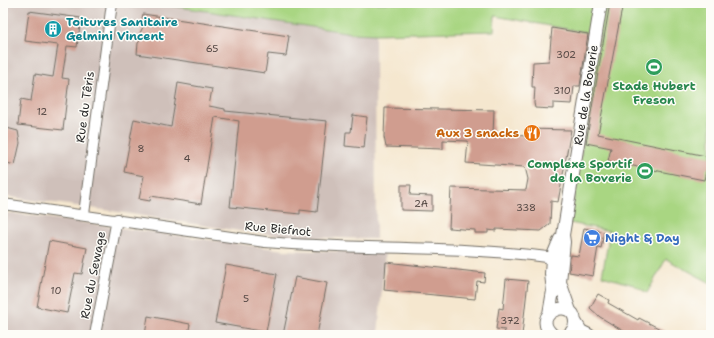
<svg xmlns="http://www.w3.org/2000/svg" width="714" height="338" font-family="'Shantell Sans',sans-serif">
<rect width="100%" height="100%" fill="#fdfcf7"/>
<filter id="ink" filterUnits="userSpaceOnUse"><feTurbulence type="fractalNoise" baseFrequency=".025" numOctaves="2"/><feDisplacementMap in="SourceGraphic" scale="8" xChannelSelector="R" yChannelSelector="G"/><feConvolveMatrix kernelMatrix="1 2 1 2 8 2 1 2 1" color-interpolation-filters="sRGB"/></filter>
<filter id="wash" filterUnits="userSpaceOnUse"><feTurbulence type="fractalNoise" baseFrequency=".012" numOctaves="4" result="noise"/><feDisplacementMap in="SourceGraphic" scale="16" xChannelSelector="R" yChannelSelector="G"/><feGaussianBlur stdDeviation="0.9" result="paint"/><feColorMatrix in="noise" values="0 0 0 0 0 0 0 0 0 0 0 0 0 0 0 0 0 1.4 0 .05"/><feComposite in="paint" operator="in"/></filter>
<g filter="url(#wash)">
<rect width="100%" height="100%" fill="#f5e7cf"/>
<path fill="#cfc0ba" d="M3,3H153L352,33L375,34L376,239L301,237L246,232L105,210L3,196Z
M3,212L284,250L385,253L378,335H3Z"/>
<path fill="#a9d682" stroke="#6a8056" d="M153,3H711V283L666,259L647,293L634,285L602,276L610,231L570,223L600,35L495,16L494,31L375,34L352,33Z"/>
<g id="blocks">
<path fill="#d09d8f" d="M610,3H623L598,134L711,157V168H707L704,180L608,161L611,148L586,143Z
M29,11L81,18L77,47L67,46L62,78L69,79L63,130L18,125L21,99L31,101L35,74L53,77L58,45L25,41Z
M143,14L289,36L286,56L268,54L265,73L137,54L138,43L140,41V33L143,27L141,25Z
M552,28L588,34L580,86H574L572,104L553,103V109L535,108L534,103L535,87H532L533,62L549,61Z
M178,83L212,89L209,106L225,109V111L327,121L317,212L300,210V214L230,207L239,121L215,117L201,204L151,196L150,201L139,199L144,176L124,172L134,119L171,127Z
M385,108L494,110L493,134L526,136V129L571,130L558,202L551,201L550,224L541,231L496,229V231L488,230V233H475V230L449,228L451,188L526,190L528,179L525,167L466,163L468,141L443,140V149L386,147L384,137Z
M353,115L367,117L364,148L345,146L346,132H351Z
M3,127L18,131L20,143L15,165L3,162Z
M401,185H411L410,195L432,196V211L401,210Z
M584,228L604,232L601,248L598,247L593,276L569,272L571,255L579,256Z
M49,241L87,248L82,274L75,273L67,313L37,307Z
M386,262L485,273L484,282L477,281L475,299L384,290Z
M226,265L277,274L266,332L215,323Z
M295,277L327,283L317,335H283Z
M506,279L528,281L522,335H504L505,330L496,329L499,308L503,309Z
M598,294L609,300L608,303L638,320L639,318L672,335H630L600,317L590,308Z
M148,316L190,324L188,335H145Z"/>
</g>
</g>
<g filter="url(#ink)">
<use href="#blocks" fill-opacity="0" stroke="#726d64" stroke-width="1"/>
<g fill="none" stroke-linecap="round" stroke-linejoin="round">
<g stroke="#726d64" stroke-width="12">
<path id="minor" d="M3,204L265,242C359,250 453,245 547,257L552,258L556,265
M84,214L112,3
M95,335L117,219"/>
</g>
<g stroke="#726d64" stroke-width="14">
<path id="tertiary" d="M570,311L560,282L564,242L563,235L601,3
M549,314L553,291L551,274L552,258L560,239
M575,321L581,331L589,335
M553,335C528,314 574,295 575,322C575,328 572,332 568,335"/>
</g>
<use href="#minor" stroke="#fff" stroke-width="10"/>
<use href="#tertiary" stroke="#fff" stroke-width="12"/>
</g>
</g>
<defs>
<g id="building-disc" transform="scale(0.9)"><circle r="9.5" fill="#0f9aa8" stroke="#fdfcf7"/><path d="M-4-6H4V6H1V3H-1V6H-4ZM-2.5-4.3h1.7v1.8h-1.7ZM.8-4.3h1.7v1.8H.8ZM-2.5-1h1.7V.8h-1.7ZM.8-1h1.7V.8H.8Z" fill="#fff"/></g>
<g id="stadium-disc" transform="scale(0.9)"><circle r="9.5" fill="#2e9e5b" stroke="#fdfcf7"/><path d="M0-5a6.5 5 0 1 0 0 10a6.5 5 0 1 0 0-10ZM-3.5-1.8h7v3.6h-7Z" fill="#fff"/></g>
<g id="restaurant-disc" transform="scale(0.9)"><circle r="9.5" fill="#e8710a" stroke="#fdfcf7"/><path d="M-5-6h1v4h1v-4h1v4h1v-4h1v5L-1.5 .5V6h-2V.5L-5-1ZM5-6V6H3V1.5H1.5Q1.5-4 5-6Z" fill="#fff"/></g>
<g id="supermarket-disc" transform="scale(0.9)"><circle r="9.5" fill="#3f7fe0" stroke="#fdfcf7"/><path d="M-6-5.5h2.5l.6 2H6L4.5 2H-2.5L-4.4-4H-6ZM-1.5 3.2a1.3 1.3 0 1 0 .1 0ZM3 3.2a1.3 1.3 0 1 0 .1 0Z" fill="#fff"/></g>
</defs>
<g fill-rule="evenodd">
<use href="#building-disc" x="53" y="29"/>
<use href="#stadium-disc" x="654" y="67"/>
<use href="#restaurant-disc" x="532" y="133"/>
<use href="#stadium-disc" x="645" y="171"/>
<use href="#supermarket-disc" x="592" y="238"/>
</g>
<g text-anchor="middle" stroke-width="3" stroke-linejoin="round" paint-order="stroke">
<g font-size="10" fill="#544844">
<text x="212" y="52">65</text>
<text x="566" y="58">302</text>
<text x="562" y="94">310</text>
<text x="42" y="115">12</text>
<text x="141" y="152">8</text>
<text x="187" y="162">4</text>
<text x="421" y="207">2A</text>
<text x="526" y="211">338</text>
<text x="56" y="294">10</text>
<text x="246" y="302">5</text>
<text x="510" y="324">372</text>
</g>
<g font-size="12" font-weight="bold" fill="#0d838f" stroke="#fdfcf7" text-anchor="start">
<text x="66" y="26">Toitures Sanitaire<tspan x="66" dy="14">Gelmini Vincent</tspan></text>
</g>
<g font-size="12" font-weight="bold" fill="#27864d" stroke="#fdfcf7">
<text x="654" y="90">Stade Hubert<tspan x="654" dy="14">Freson</tspan></text>
<text x="632" y="168" text-anchor="end">Complexe Sportif<tspan x="632" dy="14">de la Boverie</tspan></text>
</g>
<g font-size="12" fill="#2b2b2b" stroke="#fdfcf7">
<text transform="translate(586 95) rotate(-81)" y="4">Rue de la Boverie</text>
<text transform="translate(85 107) rotate(-82)" y="4">Rue du Têris</text>
<text transform="translate(278 229) rotate(5)" y="4">Rue Biefnot</text>
<text transform="translate(93 275) rotate(-79)" y="4">Rue du Sewage</text>
</g>
<g font-size="12" font-weight="bold" fill="#c56008" stroke="#fdfcf7" text-anchor="end">
<text x="519" y="137">Aux 3 snacks</text>
</g>
<g font-size="12" font-weight="bold" fill="#366cbe" stroke="#fdfcf7" text-anchor="start">
<text x="605" y="242">Night &amp; Day</text>
</g>
</g>
<rect width="714" height="338" fill="none" stroke="#fdfcf7" stroke-width="16"/>
</svg>
